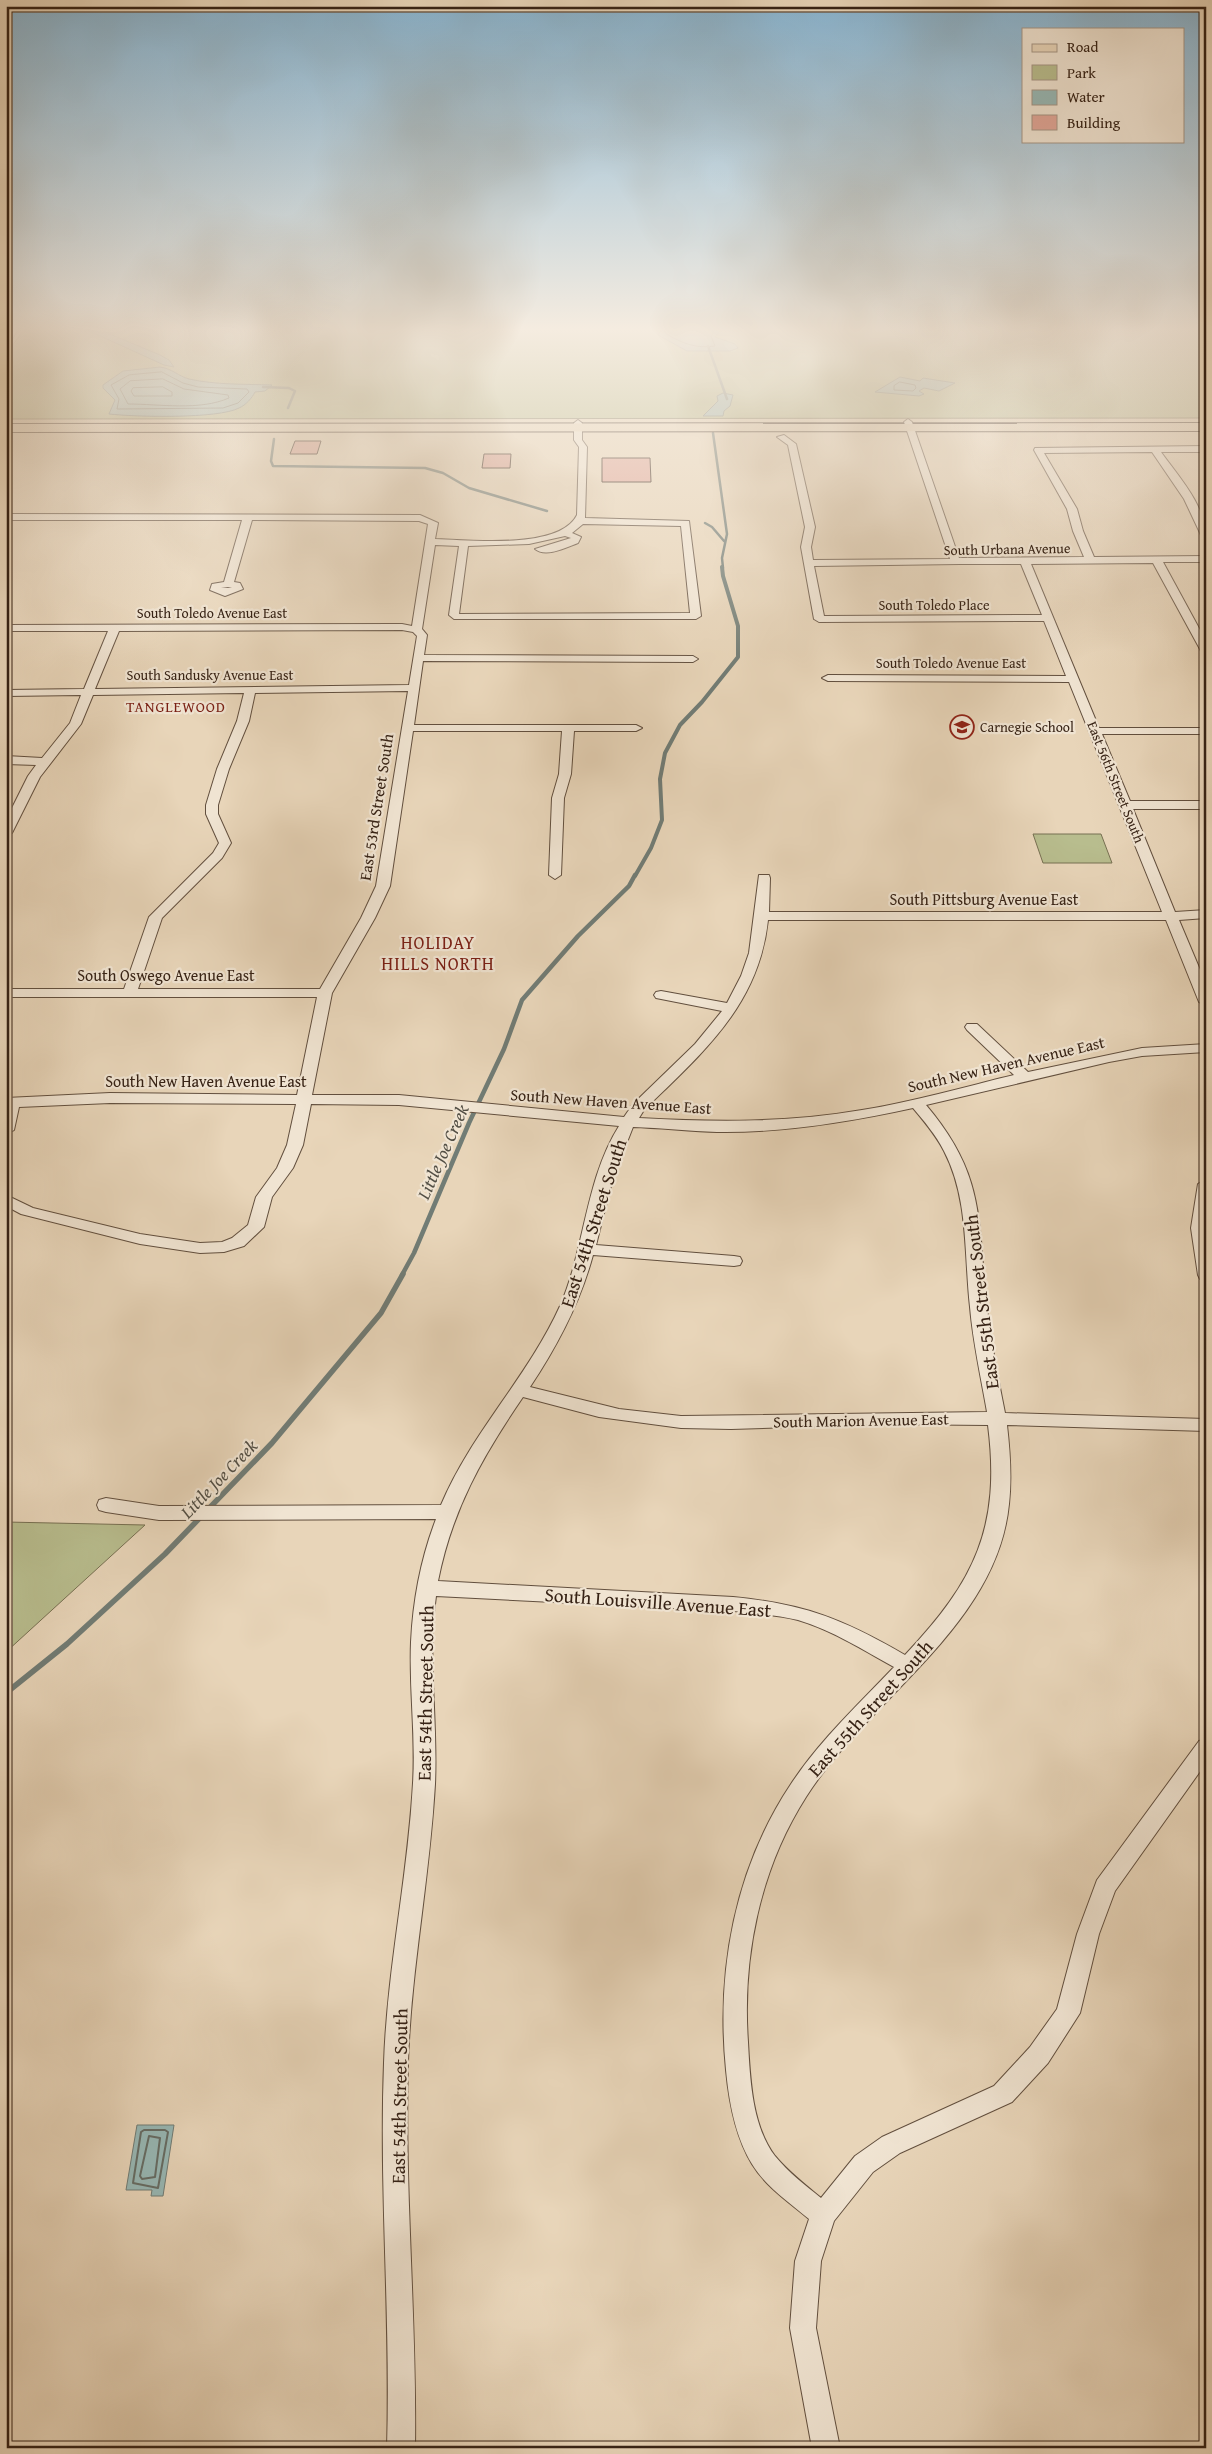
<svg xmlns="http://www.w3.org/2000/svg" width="1212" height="2454" font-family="'Gentium Book Plus',serif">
<rect width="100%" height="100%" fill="#e8d5b9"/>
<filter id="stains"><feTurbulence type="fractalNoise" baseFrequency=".004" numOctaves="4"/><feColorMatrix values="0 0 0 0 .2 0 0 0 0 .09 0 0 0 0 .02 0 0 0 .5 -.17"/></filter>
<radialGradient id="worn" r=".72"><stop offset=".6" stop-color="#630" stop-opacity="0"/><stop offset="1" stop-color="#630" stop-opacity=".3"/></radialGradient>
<path fill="#b8bd8e" stroke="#777052" d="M24,329H1206V418L6,419V355Z
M1033,834H1101L1112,863H1043Z
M6,1522L145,1525L6,1652Z"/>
<path fill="#98b8b5" stroke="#717c75" d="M85,329H98L160,355L169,360L174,367L164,365Z
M663,329H721L715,337L735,344L738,348L730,351H687L658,335Z
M160,367C173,369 178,376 189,379C216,385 244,384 272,385L265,391L255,392C252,398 246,405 239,408C218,419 135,417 109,414L115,400L103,388V385L123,371Z
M900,377L920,381L923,378L955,383L939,391L924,388L919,391L924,394L919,396L875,392Z
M723,393L733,395L730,406L724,411L723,416H703L718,401L717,396Z
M137,2125H174L163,2196H151L152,2190H126Z"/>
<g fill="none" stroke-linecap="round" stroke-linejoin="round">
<path stroke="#676d65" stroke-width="1" d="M665,329V333C681,343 696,349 715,346L711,336L715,329
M162,372L183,383L198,387L247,389L249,392L238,403L223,408L117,409L119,399L111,385L129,375Z
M163,379L184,389L228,395L229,398C199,411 160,404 128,404L120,389L130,381Z
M900,382L915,385L916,388L913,391L894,390V386Z
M163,387L172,392V396H134L131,391L133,388Z"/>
<path stroke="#676d65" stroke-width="2" d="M144,2130H165L168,2132L158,2188L133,2183L141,2132Z
M149,2136L160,2138L155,2177L142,2179L140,2176Z"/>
<path stroke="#717c75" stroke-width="2.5" d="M708,346L727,399
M263,387L289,388L295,391L288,408
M713,433L727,534L722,558L723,568
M274,439L271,461L273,466L425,468L443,473L469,488L547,511
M705,523L712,527L724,541"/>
<path stroke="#717c75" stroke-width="4" d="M635,876L651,848L662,820L660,779L665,753L680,725L702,702L738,657V626L723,576L722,567"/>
<path stroke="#717c75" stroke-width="4.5" d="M402,1275L414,1253L469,1123L504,1049L522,1000L578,936L629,886L635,875"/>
<path stroke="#717c75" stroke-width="5.5" d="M6,1693L67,1644L165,1554L272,1443L381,1313L403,1274"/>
</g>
<path fill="#e1a799" stroke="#362215" d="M295,441H321L317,454H290Z
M484,454H511L510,468H482Z
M602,458H650L651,482H602Z"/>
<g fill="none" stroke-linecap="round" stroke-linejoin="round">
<g stroke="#624f3e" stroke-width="2">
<path id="minor" d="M908,419L912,422L959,558L1084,557L1073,531L1067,509L1034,450L1035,448L1206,446V452H1161C1179,477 1206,506 1206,538L1201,535L1184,499L1152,452L1044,453L1077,509L1083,531L1094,557L1206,556V562H1163L1206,641V654L1201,651L1153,563L1031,564L1099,728H1206V734H1102L1130,801H1206V809H1133L1175,912L1206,910V918L1179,920L1206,984V1006L1199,1002L1166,920H768C759,1006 702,1053 644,1110L639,1118C714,1122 788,1123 862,1110C913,1102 964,1087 1014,1075L967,1030L965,1027L967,1024H977L1028,1072L1142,1048L1206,1044V1052L1142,1056L1109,1062L926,1105C987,1177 977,1221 987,1308C991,1343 998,1378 1005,1413L1206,1419V1431L1007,1425C1010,1451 1012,1477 1009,1504C997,1627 867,1700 806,1797C760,1869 742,1957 748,2042C750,2079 752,2126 775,2156C788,2172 805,2185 821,2198L855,2156L882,2137L994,2086L1030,2047L1057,2009L1077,1934L1097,1880L1199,1741L1206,1739V1763L1115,1891L1099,1934L1080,2013L1048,2063L1012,2102L900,2153L873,2172L834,2221L821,2261L816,2328L840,2448H812L790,2328L795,2261L809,2219C789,2202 766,2187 752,2164C735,2136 729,2102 726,2070C716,1970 735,1868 791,1784C820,1740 858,1705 894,1667C863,1650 832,1630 798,1620C777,1615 754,1613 733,1611L436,1596C427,1658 438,1721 435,1784C430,1877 411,1969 408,2062C404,2190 417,2319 415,2448H387C391,2319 379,2191 384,2063C387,1969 408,1877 413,1783C416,1736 409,1689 411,1642C413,1600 421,1558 436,1519L159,1520L106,1512L99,1510L97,1505L99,1500L106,1498L159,1506L441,1505C471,1433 528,1377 560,1306C585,1249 585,1180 619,1126L399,1105L311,1104L303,1145L293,1168L272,1197L264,1227L244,1246L224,1252L200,1253L140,1244L21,1214L6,1206V1195L33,1208L140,1234L200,1243L222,1242L232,1238L248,1225L256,1197L277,1168L287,1145L296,1104L110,1103L19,1107L14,1130L6,1135V1098L110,1093L297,1095L317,997H6V989H124L149,917L213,853L219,843L206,814V805L217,769L237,721L244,693L93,695L81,724L40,777L12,833L6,837V820L28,776L36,765L6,764V756L42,758L70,723L81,695L6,696V690L84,689L108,631H6V625L402,624L412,626L428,524L419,521L252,520L234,582L240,583L243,589L225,596L210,590L212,584L224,582L242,520H6V514L420,515L438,523L435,539C470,540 560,550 577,515L579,447L574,440V423L578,420L582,423V440L587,447L585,518L689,521L701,616L696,619H454L449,615L459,546L435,545L422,629L427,635L424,655L693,656L698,659L693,662L423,661L414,725H636L642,728L636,731H574L571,774L564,798L561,875L555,879L549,875L552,798L559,774L562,731H413L390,886L375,918L332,993L312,1095H399L624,1117L633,1104L695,1044L722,1011L656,998L654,995L656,992L661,991L727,1003L741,976L749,953L759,875H769L770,878L769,912H1162L1069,682L828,681L822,678L828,675L1066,676L1044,621L819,622L814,619L801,547L805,527L788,445L777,437L784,435L796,444L815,527L811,547L813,560L950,559L904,422ZM583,524L681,526L690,613L459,614L468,546L529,544L565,536L571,538L535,549C546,558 567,547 578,543L581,537L572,533ZM960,564H1021L1042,615L824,616L814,566ZM228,587L232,588H221ZM402,630L413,632L417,636L409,685L95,689L119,631ZM408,691L376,886L361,918L320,989H138L162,918L222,858L231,843L218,814V805L229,769L249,721L255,693ZM913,1108C924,1121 936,1135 944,1151C969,1199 964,1255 970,1307C973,1343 981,1377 987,1412L681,1416L619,1409L530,1387C558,1345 580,1303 593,1255L734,1266L740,1265L742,1261L740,1257L734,1256L596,1245L613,1178L633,1127C661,1128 689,1131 717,1132C782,1133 849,1122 913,1108ZM523,1397L599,1417L681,1428L731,1429L881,1424L988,1425C1001,1527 975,1581 905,1655C843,1619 805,1604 733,1597L438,1581C452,1510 482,1457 523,1397Z
M1206,1179V1280L1200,1279L1198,1275L1191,1228L1198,1184Z"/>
</g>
<g stroke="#362215" stroke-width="2">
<path id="secondary" d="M8,329H18L10,342L6,343Z"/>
</g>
<g stroke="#362215" stroke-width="2">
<path id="primary" d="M1206,423V431L6,432V424Z"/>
</g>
<use href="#minor" fill="#f0e4d2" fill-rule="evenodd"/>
<use href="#secondary" fill="#f0e4d2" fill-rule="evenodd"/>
<use href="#primary" fill="#e8d5b9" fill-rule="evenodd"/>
</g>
<linearGradient id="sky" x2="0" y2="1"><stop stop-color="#88b6d4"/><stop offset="0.49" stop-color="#f5ece0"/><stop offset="1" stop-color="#f5ece0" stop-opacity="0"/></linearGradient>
<rect width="1212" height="672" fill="url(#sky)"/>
<defs>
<g id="school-ring" transform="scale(1.25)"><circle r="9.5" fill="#f0e4d2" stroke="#8f2418" stroke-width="1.5"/><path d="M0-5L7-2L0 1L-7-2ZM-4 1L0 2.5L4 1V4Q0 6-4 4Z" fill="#8f2418"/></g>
</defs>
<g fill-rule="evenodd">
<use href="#school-ring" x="962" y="727"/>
</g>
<g text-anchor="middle" stroke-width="4.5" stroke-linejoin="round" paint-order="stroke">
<g font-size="14" fill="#362215" stroke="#f0e4d2">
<text transform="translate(1007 549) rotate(-1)" y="5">South Urbana Avenue</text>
<text x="934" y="610">South Toledo Place</text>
<text x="212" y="618">South Toledo Avenue East</text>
<text x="951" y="668">South Toledo Avenue East</text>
<text x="210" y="680">South Sandusky Avenue East</text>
<text transform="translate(1116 782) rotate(68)" y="5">East 56th Street South</text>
</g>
<g font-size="14" fill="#362215" stroke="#f0e4d2" text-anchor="start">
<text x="980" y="732">Carnegie School</text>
</g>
<g font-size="15" letter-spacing="1" fill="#7a1f14" stroke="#f0e4d2">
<text x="176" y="712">TANGLEWOOD</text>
</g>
<g font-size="16" fill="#362215" stroke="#f0e4d2">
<text transform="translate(376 807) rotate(-81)" y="6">East 53rd Street South</text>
<text x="984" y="905">South Pittsburg Avenue East</text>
<text x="166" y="981">South Oswego Avenue East</text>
<text transform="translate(1006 1064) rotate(-13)" y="6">South New Haven Avenue East</text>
<text x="206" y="1087">South New Haven Avenue East</text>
<text transform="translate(611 1101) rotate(4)" y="6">South New Haven Avenue East</text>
<text transform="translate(861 1420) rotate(-1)" y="6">South Marion Avenue East</text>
</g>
<g font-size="18" letter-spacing="1" fill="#7a1f14" stroke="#f0e4d2">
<text x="438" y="949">HOLIDAY<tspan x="438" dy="21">HILLS NORTH</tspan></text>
</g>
<g font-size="18" font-style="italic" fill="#534f45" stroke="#f0e4d2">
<text transform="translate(443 1152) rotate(-66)" y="6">Little Joe Creek</text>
<text transform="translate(219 1479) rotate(-46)" y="6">Little Joe Creek</text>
</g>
<g font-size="19" fill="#362215" stroke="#f0e4d2">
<text transform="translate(593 1223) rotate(-72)" y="7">East 54th Street South</text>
<text transform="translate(981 1302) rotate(-97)" y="7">East 55th Street South</text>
<text transform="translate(658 1602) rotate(4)" y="7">South Louisville Avenue East</text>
<text transform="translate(425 1693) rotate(-89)" y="7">East 54th Street South</text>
<text transform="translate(870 1708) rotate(-48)" y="7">East 55th Street South</text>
<text transform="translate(399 2096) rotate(-89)" y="7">East 54th Street South</text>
</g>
</g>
<rect width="1212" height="2454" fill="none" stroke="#e8d5b9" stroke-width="25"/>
<rect x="8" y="8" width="1197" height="2439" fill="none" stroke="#362215" stroke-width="2.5"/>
<rect x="12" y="12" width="1187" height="2429" fill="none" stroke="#362215"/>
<rect x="1022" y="28" width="162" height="115" fill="#f0e4d2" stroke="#a69686"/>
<rect x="1032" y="44" width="25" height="8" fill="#e8d5b9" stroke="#a69686"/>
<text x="1067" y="52" font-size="15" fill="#362215">Road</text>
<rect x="1032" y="65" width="25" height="15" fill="#b8bd8e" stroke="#a69686"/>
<text x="1067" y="78" font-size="15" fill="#362215">Park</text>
<rect x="1032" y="90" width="25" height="15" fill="#98b8b5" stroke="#a69686"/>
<text x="1067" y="102" font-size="15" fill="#362215">Water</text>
<rect x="1032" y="115" width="25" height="15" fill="#e1a799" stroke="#a69686"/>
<text x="1067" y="128" font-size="15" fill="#362215">Building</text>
<rect width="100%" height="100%" filter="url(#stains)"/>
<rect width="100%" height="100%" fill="url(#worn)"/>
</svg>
